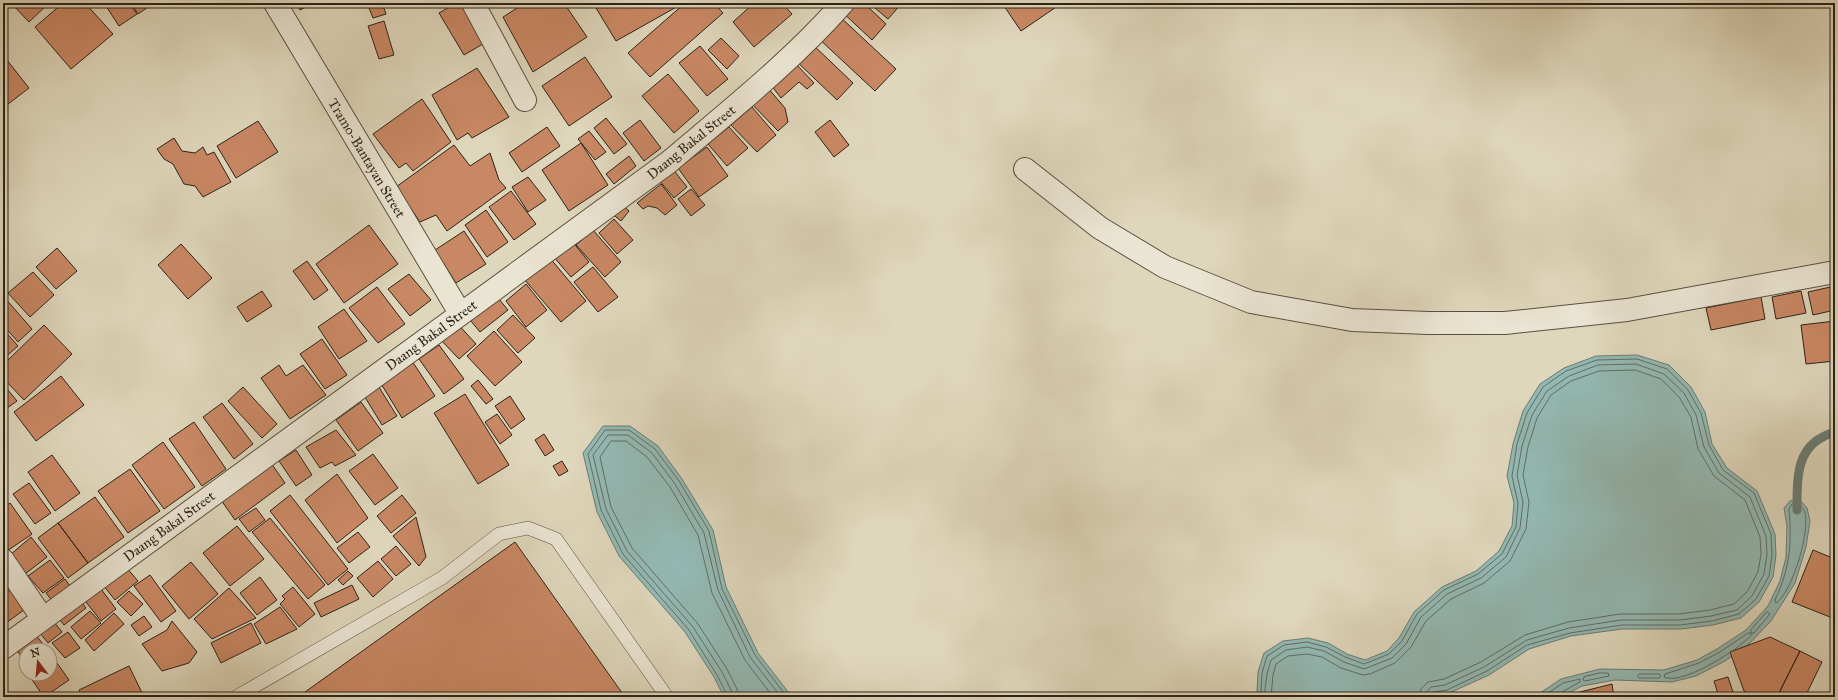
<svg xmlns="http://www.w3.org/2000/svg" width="1838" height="700" font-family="'IM FELL Great Primer',serif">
<rect width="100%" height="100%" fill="#dfd7bc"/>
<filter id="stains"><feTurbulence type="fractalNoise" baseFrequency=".005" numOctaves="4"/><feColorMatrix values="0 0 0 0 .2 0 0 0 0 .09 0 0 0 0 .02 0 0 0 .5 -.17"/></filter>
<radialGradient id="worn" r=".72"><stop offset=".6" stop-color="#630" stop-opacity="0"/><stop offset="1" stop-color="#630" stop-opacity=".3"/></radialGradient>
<path fill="#93b9b3" stroke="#6a7d75" d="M1637,355L1669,365L1691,387L1705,412L1712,444L1727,468L1757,491L1775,534L1776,555L1773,577L1759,602L1741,618L1713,625L1681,629H1622L1571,636L1529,649L1489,675L1447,694L1410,697H1250L1257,692L1258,672L1264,653L1283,641L1308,638L1328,643L1347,654L1365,660L1387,651L1399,638L1414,612L1442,587L1476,571L1499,551L1512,526L1514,503L1507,476L1513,444L1523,411L1540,384L1564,368L1596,356Z
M603,426H630L658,446L682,479L713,530L726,587L758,653L792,697H724L714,677L685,632L619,556L597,512L583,453Z
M1799,499L1807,508L1810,521L1806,547L1795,583L1771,621L1748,645L1725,661L1696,676L1672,682L1615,680L1582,686L1561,697H1534L1561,679L1600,669L1664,670L1697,660L1717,649L1746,630L1768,606L1780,581L1786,557L1787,526L1784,508L1790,501Z"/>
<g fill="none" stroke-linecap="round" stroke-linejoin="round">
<path stroke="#606e66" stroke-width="1" d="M1797,503C1799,505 1802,507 1804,510C1812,528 1792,593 1776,603L1775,600C1790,568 1792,544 1789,509L1792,504Z
M1767,612L1770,614L1754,633H1751V630Z
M1729,653C1716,662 1679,684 1664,677L1665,674L1699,663L1720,652L1748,633H1751V636L1734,650
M1600,673H1608L1609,676L1585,681L1583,680L1584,677Z
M1640,674H1659L1661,676L1659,678H1639L1638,676Z
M728,697L717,675L689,630L623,554L601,510L588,454L605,430H629L655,449L679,481L709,531L722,589L755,655L787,697
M733,697L732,692L722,672L693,627L627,551L606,509L593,455L608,435H628L652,453L675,484L704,533L718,590L750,657L781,697
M739,697L737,689L727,669L698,624L632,548L611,507L600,457L611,441H626L647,457L670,487L698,535L712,593L745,660L773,697
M1257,697L1261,693L1262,673L1267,656L1284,645L1307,642L1326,647L1345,657L1364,664L1389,654L1402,641L1417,614L1444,590L1478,574L1502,554L1516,527L1518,503L1512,476L1517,444L1527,413L1543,387L1566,371L1597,360L1637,359L1667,369L1688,390L1701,413L1709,445L1723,470L1754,493L1771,534L1772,555L1769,576L1756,599L1739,614L1712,621L1680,625H1622L1570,633L1527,645L1487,671L1447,690L1433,692L1431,697
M1264,697L1267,674L1271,660L1286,650L1307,647L1324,651L1344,662L1364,669L1392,658L1406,644L1421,617L1447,594L1481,578L1506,557L1520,528L1523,502L1517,475L1522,446L1532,415L1547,391L1569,376L1598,365L1636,364L1664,374L1684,393L1696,415L1704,447L1719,473L1750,497L1766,536L1767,554L1764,574L1752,596L1737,610L1711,616L1680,620H1621L1569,628L1527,640L1484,667L1445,685L1431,687L1427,692L1426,697
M1271,697L1273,675L1276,664L1288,656L1307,654L1322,657L1341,668L1363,675L1370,674L1395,663L1411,647L1426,621L1451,599L1484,583L1510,561L1526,529L1529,502L1523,475L1528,447L1537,418L1551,395L1571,381L1599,371L1635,370L1661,379L1679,397L1691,417L1698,449L1714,476L1745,500L1760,537L1761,554L1758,572L1747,592L1734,604L1710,610L1679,614H1620L1568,622L1525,635L1481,662L1444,679L1428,682L1421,689L1420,697
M1542,697L1563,683L1580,679V682L1562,692L1560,697"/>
<path stroke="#6a7d75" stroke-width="9" d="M1797,510C1797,485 1795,452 1821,438C1826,435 1829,433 1835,433"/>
</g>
<path fill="#c98864" stroke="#2c2319" d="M11,3H49L29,22Z
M63,3H85L113,34L71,69L35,27Z
M104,3H129L137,14L119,26Z
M131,3H154L138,14Z
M296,3H313L300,10Z
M367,3H382L386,14L373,18Z
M456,3H465L488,41L464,55L439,13Z
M525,3H564L587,37L533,72L503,17Z
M593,3H679L680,5L616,41Z
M685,3H714L723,13L650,77L628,53Z
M754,3H782L792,14L754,47L733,22Z
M842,3H864L886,24L872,40L838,8Z
M869,3H902L888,19Z
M1002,3H1062L1021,31Z
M838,15L896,69L875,91L817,37Z
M384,21L394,55L379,59L368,26Z
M721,38L739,56L727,69L708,50Z
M810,42L853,83L837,100L794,59Z
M700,46L728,79L707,96L679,63Z
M3,55L29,88L3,108Z
M585,57L612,97L569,126L542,86Z
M796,64L814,83L807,89L799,82L781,98L771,85Z
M477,68L509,117L472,138L468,133L457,140L432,95Z
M668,74L699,111L674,133L642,96Z
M767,87L785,108L788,122L778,131L750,102Z
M422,99L451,142L413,171L406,163L399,168L373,134Z
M752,107L776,135L757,152L731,125Z
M606,118L627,144L614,154L594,128Z
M640,120L661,148L644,161L623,133Z
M830,120L849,145L834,157L815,132Z
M258,121L278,152L236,178L217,146Z
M547,127L560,146L522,172L509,153Z
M729,127L748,148L727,166L708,144Z
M589,131L606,152L595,160L578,139Z
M174,138L182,151L195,153L203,147L207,155L214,152L231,182L203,197L195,186L184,184L173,164L164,159L157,149Z
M581,143L608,185L569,211L542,170Z
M454,145L470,166L490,153L499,180L506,188L447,231L436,215L420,222L396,187Z
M707,147L728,176L699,197L678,168Z
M629,156L636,166L614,184L606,174Z
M672,168L687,187L674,198L658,179Z
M528,177L546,200L528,212L512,187Z
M661,184L677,205L665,215L657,208L648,206L643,209L637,203Z
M691,189L705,205L691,216L678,199Z
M511,191L536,224L514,240L489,207Z
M619,202L629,211L621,221L610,212Z
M486,210L508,242L487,257L465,225Z
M614,219L633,240L617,254L599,233Z
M369,225L398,264L344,303L316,264Z
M593,230L621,262L605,277L576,245Z
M464,231L486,264L456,283L435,250Z
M572,241L589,262L571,277L553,256Z
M181,244L212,278L188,299L158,265Z
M57,248L77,271L56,289L36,267Z
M549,257L586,301L561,322L523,278Z
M307,261L328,290L314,300L293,271Z
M593,267L618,297L598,312L574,282Z
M33,272L54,295L30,317L8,293Z
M409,274L431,300L410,316L388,289Z
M526,284L547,310L526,327L506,301Z
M1835,286V310L1813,315L1808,292Z
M377,287L405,324L378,343L349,308Z
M262,291L272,306L247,322L237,307Z
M1801,291L1806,313L1776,319L1772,297Z
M494,293L508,310L480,332L466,315Z
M3,296L32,329L18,342L3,325Z
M1761,297L1765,319L1711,330L1706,308Z
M344,309L367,341L339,359L318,327Z
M513,315L535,338L518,353L497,330Z
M1835,321V361L1806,364L1801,325Z
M456,322L476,344L459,359L439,338Z
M44,325L72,354L24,400L3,378V365Z
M3,329L18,346L3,359Z
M494,331L522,362L495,386L467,356Z
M322,339L347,375L325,389L300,354Z
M439,345L464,379L444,394L419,359Z
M412,361L435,396L402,418L380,382Z
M279,365L286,376L303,365L326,395L290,419L261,378Z
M61,376L84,405L36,441L14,412Z
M478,380L493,399L486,404L471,386Z
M3,384L17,401L3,411Z
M377,384L397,416L382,425L363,394Z
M243,387L277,424L262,438L228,401Z
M465,394L509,465L478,484L434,413Z
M510,396L525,419L511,429L495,406Z
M361,402L383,433L358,451L336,420Z
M222,403L253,444L234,459L203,417Z
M497,414L512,435L500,444L485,422Z
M194,422L226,469L202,486L169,439Z
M336,430L356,455L335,466L332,462L320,468L306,447Z
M544,434L554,450L545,456L535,440Z
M163,442L195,487L164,509L132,465Z
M296,450L312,475L296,486L279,461Z
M373,454L398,488L375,505L349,471Z
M52,455L80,493L55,511L28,472Z
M562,461L568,471L559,476L553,466Z
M271,463L285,483L235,520L221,500Z
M130,469L160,511L128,533L98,491Z
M337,474L368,518L337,543L305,500Z
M29,483L51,513L35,524L13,494Z
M290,495L348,569L328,585L270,511Z
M402,495L416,513L391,533L377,516Z
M95,497L124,537L88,563L58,523Z
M10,503L32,534L7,551L3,546V508Z
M256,508L265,520L249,532L239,519Z
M416,517L426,557L419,566L393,536Z
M270,518L325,585L308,599L252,532Z
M58,523L88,563L68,578L38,538Z
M237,526L264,559L230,586L203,553Z
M358,532L370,547L349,563L337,548Z
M31,537L47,557L25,574L10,555Z
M515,542L625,697H298Z
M396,546L411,564L396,576L381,559Z
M1813,550L1835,559V619L1792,602Z
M50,560L64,578L43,593L28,576Z
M378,561L393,579L373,597L357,578Z
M191,562L218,594L189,619L162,586Z
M126,567L138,581L115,600L103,585Z
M348,571L353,576L343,585L338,580Z
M150,575L176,611L161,622L134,586Z
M260,577L277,600L257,615L240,593Z
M65,579L72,589L54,603L46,593Z
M98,585L116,609L101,621L82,597Z
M352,585L359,599L321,617L314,603Z
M13,587L28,607L6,623L3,618V595Z
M293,587L315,614L299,627L280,604L285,599L282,596Z
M229,588L256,618L212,639L194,619Z
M129,591L143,604L131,616L117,602Z
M79,599L86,608L64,625L57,616Z
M280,607L297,629L266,644L254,624Z
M90,611L101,623L81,639L71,627Z
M114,613L124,624L94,651L85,640Z
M144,616L152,627L139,636L131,625Z
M172,621L197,652L189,663L162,671L142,644L167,630Z
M54,622L62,632L48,643L40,633Z
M251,623L261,643L221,663L211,643Z
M68,632L80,648L65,658L52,643Z
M35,634L47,649L26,650V662L15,648Z
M1770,637L1800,651L1777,697H1755L1744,691L1730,652Z
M1800,651L1822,662L1805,697H1777Z
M50,653L69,680L44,697L28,674H50Z
M129,666L144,697H82L79,690Z
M1728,677L1734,695L1719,697L1714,681Z
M1612,684L1614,697H1573L1572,694Z"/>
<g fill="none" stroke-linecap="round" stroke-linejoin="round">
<g stroke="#595042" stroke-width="14">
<path id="service" d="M236,697L442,578L499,534L528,528L556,539L667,697"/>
</g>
<g stroke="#595042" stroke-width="24">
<path id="minor" d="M275,3L460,313
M473,3L525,100
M1025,169L1100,228L1165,267L1251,302L1352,320L1428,323H1505L1627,310L1835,272
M3,560L43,619
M3,648L669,162C729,111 791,62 843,3"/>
</g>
<use href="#service" stroke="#eae5d3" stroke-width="13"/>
<use href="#minor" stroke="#eae5d3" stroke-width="22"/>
</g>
<g text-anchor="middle" stroke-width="4" stroke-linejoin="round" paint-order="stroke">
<g font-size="14" fill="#2c2319" stroke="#eae5d3">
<text transform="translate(691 142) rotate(-39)" y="5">Daang Bakal Street</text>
<text transform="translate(367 158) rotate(59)" y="5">Tramo-Bantayan Street</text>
<text transform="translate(431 335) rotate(-36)" y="5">Daang Bakal Street</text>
<text transform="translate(169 526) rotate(-36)" y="5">Daang Bakal Street</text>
</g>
</g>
<rect width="1838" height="700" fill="none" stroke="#dfd7bc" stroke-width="16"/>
<rect x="4" y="4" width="1830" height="692" fill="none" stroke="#2c2319" stroke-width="2"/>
<rect x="8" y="8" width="1822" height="684" fill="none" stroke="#2c2319"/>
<g transform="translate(38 662) rotate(344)"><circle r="19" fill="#eae5d3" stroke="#9e9789"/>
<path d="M0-3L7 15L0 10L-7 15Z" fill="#8f2418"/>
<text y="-6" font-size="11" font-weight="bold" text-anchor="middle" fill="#2c2319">N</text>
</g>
<rect width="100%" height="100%" filter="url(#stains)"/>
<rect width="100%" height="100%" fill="url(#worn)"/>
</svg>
